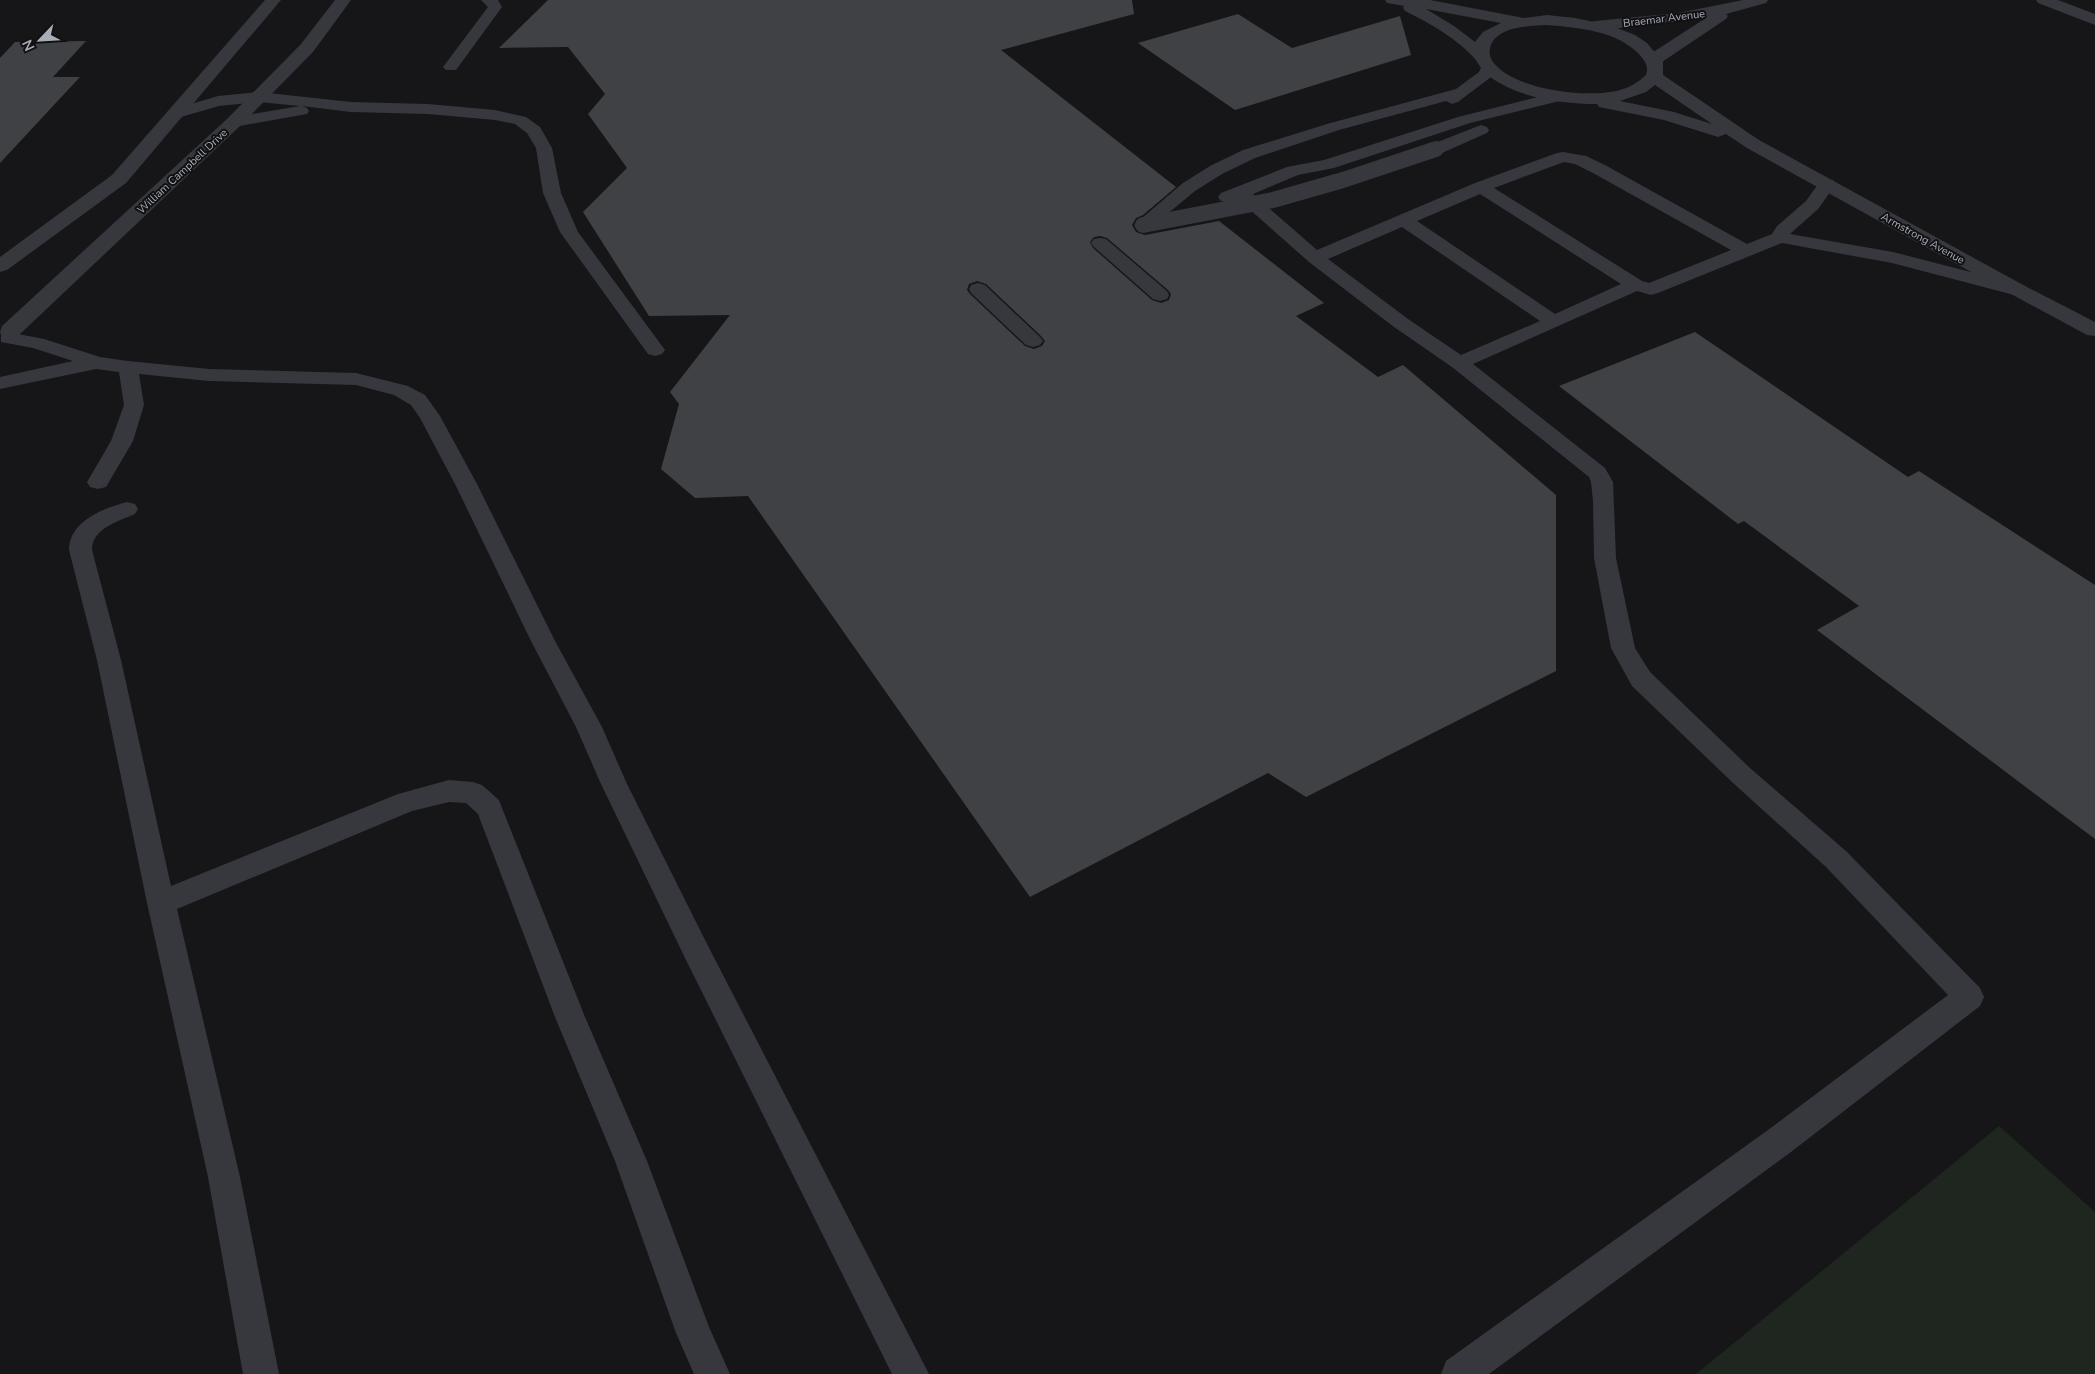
<svg xmlns="http://www.w3.org/2000/svg" width="2095" height="1374" font-family="'Nunito Sans',sans-serif">
<rect width="100%" height="100%" fill="#161618"/>
<path fill="#1e261f" d="M1999,1126L2095,1212V1374H1696Z"/>
<path fill="#404145" fill-rule="evenodd" d="M548,0H1132L1134,14L1001,50L1176,187L1143,215L1136,218L1132,225L1136,232L1145,235L1219,221L1324,303L1296,316L1378,377L1403,365L1556,495V671L1306,797L1268,773L1030,897L748,496L695,498L661,469L679,404L670,392L730,315L649,316L583,212L627,168L588,114L605,94L568,47L499,48ZM1100,236L1107,238L1168,290L1171,294L1169,300L1161,303L1152,300L1093,248L1090,242L1094,237ZM977,281L986,284L1041,336L1045,341L1042,346L1034,349L1025,346L970,294L967,290L969,284Z
M1238,14L1292,48L1400,16L1411,55L1235,110L1138,43Z
M86,41L53,77H80L0,163V58L15,42Z
M1695,332L1908,477L1919,471L2095,585V839L1817,630L1859,606L1744,521L1738,524L1559,386Z"/>
<g fill="none" stroke-linecap="round" stroke-linejoin="round">
<path fill="#37383d" fill-rule="evenodd" d="M481,0H498L502,7L456,70H446L443,67L488,7Z
M1488,61L1493,63L1496,66L1491,77L1458,102L1452,104L1446,101L1339,130L1255,158L1222,174L1195,191L1149,229L1143,230L1137,229L1134,225L1183,183L1210,166L1243,150L1327,124L1456,89L1479,72L1483,63Z
M259,92L351,102L428,104L495,110L526,117L540,127L552,148L561,193L578,232L665,350L662,354L655,356L648,354L560,232L543,193L536,148L527,133L515,124L495,120L428,114L351,112L302,106L307,108L309,111L307,114L234,127L228,125L226,122L228,119L234,117L300,106L259,102L219,106L177,118L171,116L169,113L171,110L218,96Z
M1558,92L1564,94L1566,97L1564,100L1470,123L1334,168L1298,175L1253,194L1317,250L1475,183L1557,153L1563,152L1586,156L1605,165L1747,244L1772,234L1777,226L1806,201L1821,180L1827,179L1833,180L1836,184L1818,209L1790,234L1893,252L2025,286L2027,290L2025,294L2018,296L1892,263L1782,243L1658,293L1651,295L1637,291L1473,364L1605,468L1613,482L1616,558L1635,648L1650,672L1750,768L1846,851L1980,988L1984,997L1980,1006L1791,1152L1489,1374H1441L1446,1361L1768,1130L1948,995L1826,867L1732,782L1632,686L1611,648L1594,558L1593,501L1591,482L1589,477L1452,367L1394,327L1309,262L1238,199L1227,202L1221,201L1218,197L1221,193L1287,167L1324,160L1458,117ZM1564,162L1575,164L1593,173L1731,250L1649,283L1642,281L1494,188ZM1480,194L1621,284L1555,314L1417,221ZM1402,227L1540,321L1461,355L1408,319L1328,259Z
M1481,125L1487,127L1489,130L1487,133L1442,153H1430L1428,149L1430,145Z
M1100,238L1106,239L1167,291L1169,295L1167,299L1160,301L1153,299L1094,247L1091,243L1094,239Z
M978,283L985,285L1040,337L1043,341L1040,345L1033,347L1026,345L971,293L969,289L971,285Z
M8,332L44,339L100,357L128,361L209,369L356,373L408,386L425,395L440,416L477,484L555,641L602,727L627,784L706,942L929,1374H892L686,960L601,784L576,727L531,641L455,484L420,418L411,405L394,395L356,385L209,381L139,374L144,405L133,441L106,487L98,489L90,487L87,482L111,441L124,405L119,372L96,369L0,389V377L73,361L33,348L1,342V334Z
M127,502L135,504L138,509L135,514C119,521 92,528 92,550L121,660L171,886L398,794L449,780L473,782L482,785L499,800L502,808L585,1017L647,1161L709,1327L730,1374H694L676,1333L615,1161L555,1017L478,814L466,803L449,802L412,811L177,909L240,1177L279,1374H243L208,1177L147,903L97,660L69,550C69,521 104,508 127,502Z"/>
<path fill="#37383d" fill-rule="evenodd" d="M1743,0H1768L1766,3L1726,14L1728,16L1726,19L1659,64H1647L1645,60L1647,56L1706,18L1595,31L1589,29L1587,26L1589,23L1595,21L1678,13Z
M2036,0H2058L2095,14V25L2038,3Z"/>
<path fill="#37383d" fill-rule="evenodd" d="M265,0H281L126,183L7,270L0,272V257L112,175Z
M335,0H351L313,52L240,126L18,336L10,337L2,336L0,332L2,326L228,118L301,44Z
M1385,0H1430L1524,18L1547,15L1575,18L1609,25L1635,35L1647,43L1663,62V75L1759,140L2025,286L2095,322V336L2087,335L2011,294L1747,148L1726,134L1718,137L1664,120L1599,107L1597,104C1562,104 1519,98 1490,77C1483,72 1480,66 1475,59C1459,40 1428,22 1405,11L1403,8L1404,6L1387,3ZM1426,9L1501,23L1483,32L1475,42L1454,26ZM1547,25C1579,28 1615,30 1639,54C1645,61 1649,66 1646,75C1638,82 1631,87 1620,90C1588,99 1514,90 1493,62C1490,58 1489,53 1490,48C1495,26 1530,26 1547,25ZM1655,85L1712,124L1674,112L1620,101L1646,92Z"/>
<path stroke="#37383d" stroke-width="16" d="M1143,225L1273,200L1343,180L1436,149"/>
</g>
<g text-anchor="middle" stroke-width="4" stroke-linejoin="round" paint-order="stroke">
<g font-size="11" fill="#a8adb8" stroke="#111113">
<text transform="translate(1664 18) rotate(-7)" y="4">Braemar Avenue</text>
<text transform="translate(182 171) rotate(-43)" y="4">William Campbell Drive</text>
<text transform="translate(1923 238) rotate(29)" y="4">Armstrong Avenue</text>
</g>
</g>
<g transform="translate(40 40) rotate(245)" stroke="#111113" stroke-width="4" paint-order="stroke">
<path d="M0-4L9 19L0 12L-9 19Z" fill="#a8adb8"/>
<text y="-8" font-size="14" font-weight="bold" text-anchor="middle" fill="#a8adb8">N</text>
</g>
</svg>
